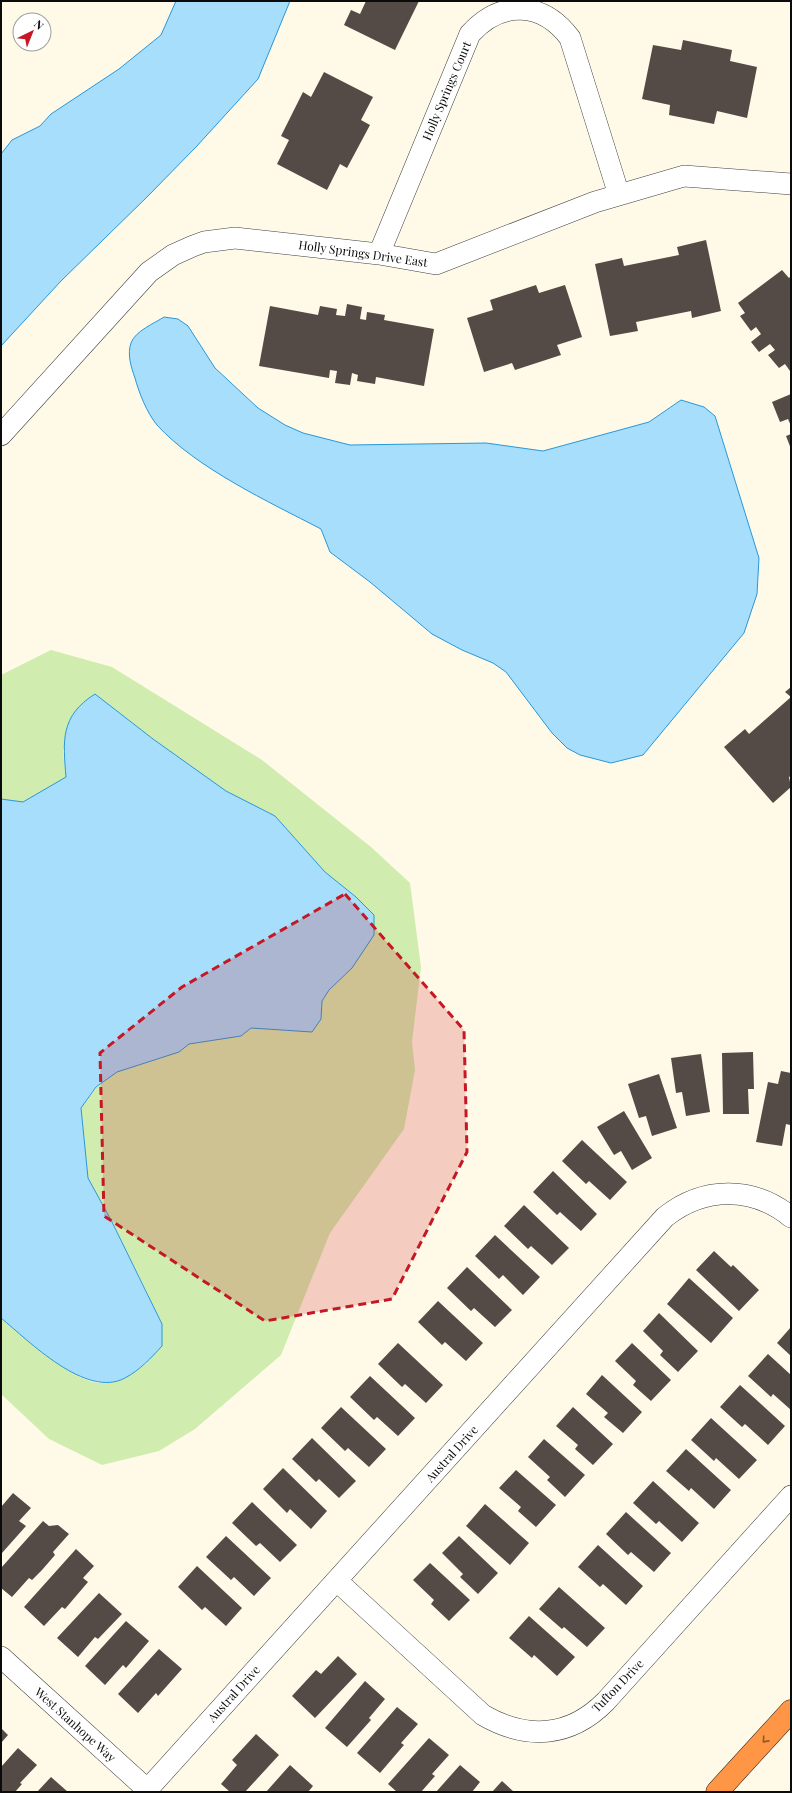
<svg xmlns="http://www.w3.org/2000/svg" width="792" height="1793" font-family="'Playfair Display',serif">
<rect width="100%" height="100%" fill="#fffae8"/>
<path fill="#d0edaf" d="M51,650L112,667L262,760L371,847L410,883L421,967L412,1042L415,1070L404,1129L330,1233L281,1355L195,1429L159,1451L102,1465L49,1439L1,1394V1318C22,1335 76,1385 103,1383C121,1382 133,1373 147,1363L149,1296L112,1222L88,1178L81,1108L97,1087L117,1072L179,1052L189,1044L241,1036L251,1028L312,1032L321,1019L322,1001L329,990L352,968L356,897L325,872L275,816L226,791L153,739L95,694L63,750L66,777L23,802L1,799V675Z"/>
<path fill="#a7defc" stroke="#2897d9" d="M176,1H290L258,79L196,147L147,197L61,281L1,346V154L12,140L40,126L51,114L119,69L161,35Z
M164,317L178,319L188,326L215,368L258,408L285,425L303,433L350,445L486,443L543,451L649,422L681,400L704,407L715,416L759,558L757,594L744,633L643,755L611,763L580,755L567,748L552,733L506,672L493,663L462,650L432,634L370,582L330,552L321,529C269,502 196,468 157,425C147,413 139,393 135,378C131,367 127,354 131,343C135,331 155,323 164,317Z
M95,694L153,739L226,791L275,816L325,872L356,897L374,915V935L352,968L329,990L322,1001L321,1019L312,1032L251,1028L241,1036L189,1044L179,1052L117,1072L96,1087L81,1108L88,1178L112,1222L162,1324V1346C151,1358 140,1370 125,1378C86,1399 29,1341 1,1318V799L23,802L66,777C63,741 60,716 95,694Z"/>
<path fill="#544b46" d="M366,1H419L395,50L344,25L351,10L360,14Z
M683,40L732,50L730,61L757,67L747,118L717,111L714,124L669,115L670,105L642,99L653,45L681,50Z
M324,72L373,97L361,120L370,125L347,168L340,164L327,190L277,164L289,140L281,136L303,92L311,97Z
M706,240L721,311L692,318L691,311L636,322L638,331L610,336L595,264L622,258L624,266L679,255L677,247Z
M782,270L789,278L791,276L790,371L785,364L779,368L768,355L775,350L770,344L759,352L751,342L761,334L756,327L751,331L740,316L745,313L738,303Z
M536,285L539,293L565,285L582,337L557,345L561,355L515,370L512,363L484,372L467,318L493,310L490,300Z
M347,304L362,307L360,319L366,320L367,312L385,315L384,320L434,329L424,386L376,377L375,384L357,381L358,375L352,373L350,385L335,383L337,371L330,370L329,378L259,366L270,306L318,315L320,306L337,309L336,315L345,316Z
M791,394V426L788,419L780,422L772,402Z
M791,434V449L786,436Z
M791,687V776L789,777L791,787L773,803L724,747L745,729L749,734L791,697L785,692Z
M753,1052L754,1089H748L749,1114H723L722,1053Z
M701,1054L710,1112L686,1116L682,1092L676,1093L671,1058Z
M781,1071L791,1073V1121L790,1125L786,1124L782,1146L756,1142L768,1082L778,1084Z
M659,1074L677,1128L652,1136L646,1116L639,1118L628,1084Z
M624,1111L652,1158L632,1170L621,1151L614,1155L597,1127Z
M582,1140L627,1182L610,1200L589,1181L586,1184L562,1161Z
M553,1171L597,1214L581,1231L560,1212L557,1215L533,1192Z
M524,1205L569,1248L552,1265L531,1246L528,1249L504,1226Z
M495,1235L540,1277L523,1295L503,1275L499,1279L475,1256Z
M714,1251L731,1267L733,1265L759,1290L739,1311L696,1270Z
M467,1267L512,1310L495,1327L474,1308L471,1311L447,1288Z
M689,1278L733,1318L711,1343L667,1304Z
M438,1301L483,1343L466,1361L445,1342L442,1345L418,1322Z
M659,1313L698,1351L678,1372L660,1355L663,1351L643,1331Z
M791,1327V1356L777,1343Z
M398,1343L443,1385L426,1403L405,1384L402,1387L378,1364Z
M632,1343L671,1380L651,1401L633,1385L636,1381L615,1361Z
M768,1354L791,1375V1410L773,1394L771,1397L748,1376Z
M602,1375L642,1412L623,1433L604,1417L608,1413L586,1394Z
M370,1376L415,1418L398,1436L377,1417L374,1420L350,1397Z
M740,1385L785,1426L768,1445L745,1424L742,1427L720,1407Z
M341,1407L386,1449L369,1467L348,1448L345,1451L321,1428Z
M573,1407L613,1444L593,1465L575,1449L578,1445L556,1426Z
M711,1418L757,1460L739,1479L716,1458L714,1461L691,1440Z
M312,1438L356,1481L339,1498L319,1479L316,1482L292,1459Z
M544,1439L585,1475L565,1497L547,1480L550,1477L528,1457Z
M686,1449L731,1490L714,1509L691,1488L689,1491L666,1471Z
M283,1468L327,1511L311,1529L290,1509L287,1513L263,1489Z
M516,1470L556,1505L536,1527L518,1511L521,1507L499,1488Z
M653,1481L699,1523L682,1542L659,1521L656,1524L633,1503Z
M13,1493L31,1508L19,1521L26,1526L2,1553L1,1507Z
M252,1502L297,1545L280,1562L260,1543L256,1546L232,1523Z
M485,1504L529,1543L510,1565L466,1526Z
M626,1512L671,1553L654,1572L631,1552L628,1555L606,1534Z
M43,1521L49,1526L58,1525L69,1534L53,1552L55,1555L42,1570L32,1580L29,1578L12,1597L1,1588V1568Z
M226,1536L271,1578L254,1596L234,1577L231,1580L206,1557Z
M459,1536L498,1573L478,1594L460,1577L463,1574L442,1553Z
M598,1545L643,1586L626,1605L603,1584L600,1587L578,1567Z
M76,1549L94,1566L83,1578L88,1582L65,1609L62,1607L44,1626L24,1607Z
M430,1563L470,1600L449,1621L431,1604L434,1600L413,1580Z
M197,1566L242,1608L226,1626L205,1607L202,1610L178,1587Z
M559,1587L605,1628L587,1647L564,1627L562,1629L539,1609Z
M99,1593L122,1614L98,1639L95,1637L78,1657L57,1638Z
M529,1616L575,1657L557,1676L534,1655L532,1658L509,1638Z
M126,1621L149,1641L126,1668L123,1665L105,1685L85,1666Z
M159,1649L182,1669L158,1696L156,1693L138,1713L118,1694Z
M338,1656L357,1674L315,1718L292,1696L316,1670L321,1674Z
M365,1681L385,1699L369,1718L371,1720L347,1747L325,1728Z
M397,1707L418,1724L401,1743L404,1745L380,1773L357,1753Z
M1,1728L8,1735L1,1743Z
M256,1734L279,1755L245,1792H230L221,1784L237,1765L232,1760Z
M429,1738L449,1755L432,1774L435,1776L421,1792H397L388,1784Z
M18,1748L37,1765L20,1783L22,1784L15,1792H1V1767Z
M290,1765L313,1786L308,1792H266Z
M460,1765L480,1782L472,1792H436Z
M51,1777L68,1792H37Z
M502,1781L514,1792H492Z"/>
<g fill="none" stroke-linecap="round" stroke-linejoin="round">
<g stroke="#3e3e3e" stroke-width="22">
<path id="street" d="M379,254L470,34C501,0 542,1 570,38L619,195
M1,435L149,272L173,255L193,246L204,242L235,238L379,254L436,264L595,202L684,176L791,184
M337,1581L483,1715C526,1740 570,1738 606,1701L791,1496
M1,1657L150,1792
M147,1790L665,1217C704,1186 753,1186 791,1217"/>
</g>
<g stroke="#1c1c1c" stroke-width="23">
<path id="highway" d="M717,1792L791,1711"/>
</g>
<use href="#street" stroke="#fff" stroke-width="21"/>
<use href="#highway" stroke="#ff9646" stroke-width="22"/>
</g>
<defs><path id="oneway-chevron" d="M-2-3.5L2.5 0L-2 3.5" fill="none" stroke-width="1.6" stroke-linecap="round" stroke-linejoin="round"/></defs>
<use stroke="#91572b" href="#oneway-chevron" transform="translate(765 1740) rotate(132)"/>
<path fill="#c61724" fill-opacity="0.2" stroke="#c61724" stroke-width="3" stroke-dasharray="8 5" stroke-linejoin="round" d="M345,894L464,1030L467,1152L392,1299L265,1321L104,1216L100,1053L182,987Z"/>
<g text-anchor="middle" stroke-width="4" stroke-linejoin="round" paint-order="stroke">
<g font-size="12" fill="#0b0b0b" stroke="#fff">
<text transform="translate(447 91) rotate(-67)" y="4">Holly Springs Court</text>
<text transform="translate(363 254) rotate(8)" y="4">Holly Springs Drive East</text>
<text transform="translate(452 1454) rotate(-48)" y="4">Austral Drive</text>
<text transform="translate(618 1686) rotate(-46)" y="4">Tufton Drive</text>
<text transform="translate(234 1694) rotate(-48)" y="4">Austral Drive</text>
<text transform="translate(75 1725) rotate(42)" y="4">West Stanhope Way</text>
</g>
</g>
<rect width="792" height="1793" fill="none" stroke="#0b0b0b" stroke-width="4"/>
<g transform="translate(32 32) rotate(43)"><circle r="19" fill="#ffffff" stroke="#9d9d9d"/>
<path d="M0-3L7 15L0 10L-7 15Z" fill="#c61724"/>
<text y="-6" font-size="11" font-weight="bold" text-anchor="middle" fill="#0b0b0b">N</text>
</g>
</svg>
